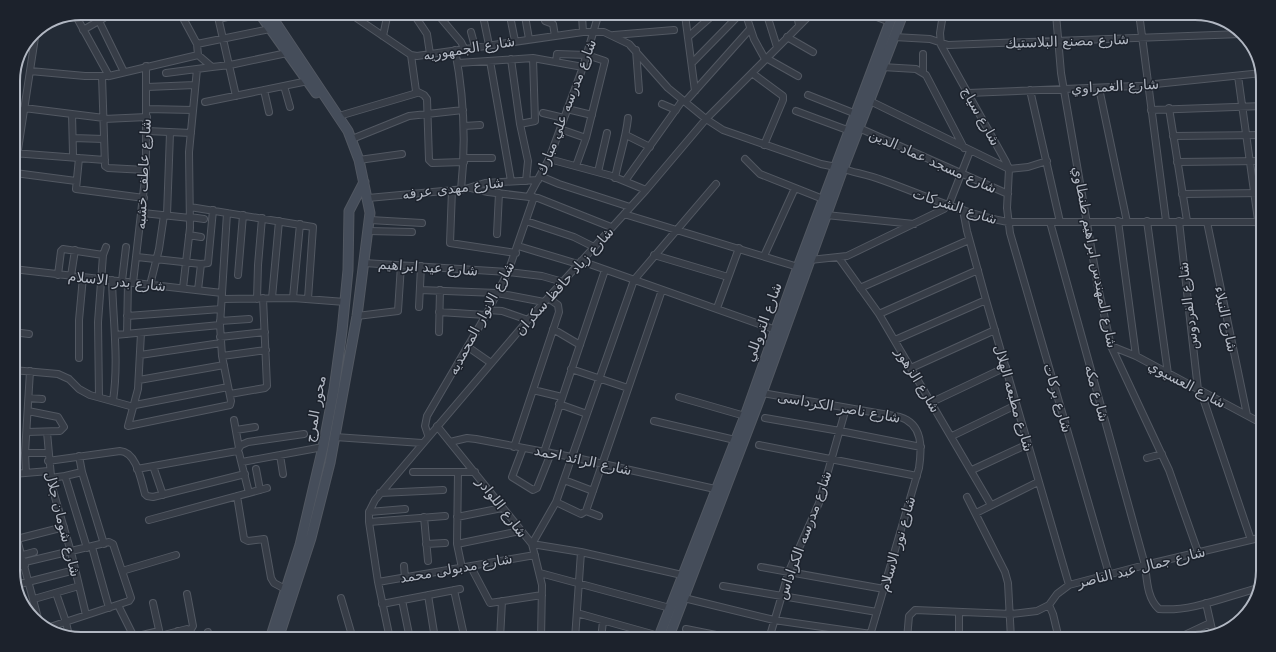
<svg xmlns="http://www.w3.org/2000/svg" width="1276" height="652" font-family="'DejaVu Sans','Noto Naskh Arabic',sans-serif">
<rect width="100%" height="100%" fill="#232b36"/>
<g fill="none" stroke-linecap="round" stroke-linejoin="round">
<path stroke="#3a495e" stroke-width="5.5" d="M13,91L17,68"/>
<g stroke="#525862" stroke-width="8">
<path id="street" d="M1139,13L1166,221
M869,14L890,22
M943,14L940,33L941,45L1006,162L1009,169L1007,208L1010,233L1109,574
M1056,14L1061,73L1098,287L1111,346L1169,470L1198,552
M685,15L695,91
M746,15L754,39L765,59
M767,15L777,47
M797,15L799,25
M415,16L427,34L430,54
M439,16L461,42L464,48
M483,16L489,45
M510,16L515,41
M525,16L529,39
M544,16L545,21L553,24L555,36
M582,16L583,32
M218,17L236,96
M355,17L411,55L417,56L583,32H604L629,44L668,88L706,119L723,130L821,164L836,167
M77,18L109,76
M183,18L197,44L198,55
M219,19L227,17
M99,21L124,72
M83,30L104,18
M471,32L475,47
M614,35L674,30
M383,36L387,17
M688,37L713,15
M787,37L813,52
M894,37L930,39L948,45L1241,34
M197,44L270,29
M455,50C464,96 466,143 461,190
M636,50L639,90
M923,54V72
M411,55L416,91L424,95L427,99L429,160L432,163L464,162
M766,58L798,76
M511,59L520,124L528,161L526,181
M490,61L511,181
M556,62L557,54L587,55L605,61L586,138L576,166
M458,63L533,58L583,67
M692,63L739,15
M882,67L916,69L926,75L964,148
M30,71L85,76H109L198,55L212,67L230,65L287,53
M166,73L212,67
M752,73L783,96V100L764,145
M102,76L105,166L108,168L146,170
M1238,76L1263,256
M284,86L290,107
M147,87L195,85
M1099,88L1127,222
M264,90L269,112
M1030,90L1060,222
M968,93L1136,86L1262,73
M808,95L856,114
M870,101L1009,169L1028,167L1047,161
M205,102L308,81
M685,102L750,29
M662,104L676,110
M24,108L104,118
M1169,108L1187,221
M147,109L193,110
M567,109L592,115
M1151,110L1263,106
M796,111L850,131
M543,113L564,118
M72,114L73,154
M339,116L417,93
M104,119L147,117
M520,124L535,121L533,58
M464,126L480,125
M859,128L1008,194
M560,129L586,138
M147,131L191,133
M626,135L650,147
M1173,136L1263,135
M73,138L104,139
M352,139L409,116L463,110
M13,153L105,160
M79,158L76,189L144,198
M464,158H492
M549,159L612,176L646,190
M745,159L760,174L823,199
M359,160L402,154
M1177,162L1263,161
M843,169C856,173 869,175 882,180C924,195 964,214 1008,222H1263
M598,172L607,133
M15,173L76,181
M540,176L559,184L630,207
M615,178C619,157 626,139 628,118
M625,181L682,101
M13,183L36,31
M471,188L488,192L538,198L611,227
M452,190L450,243L516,253
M1182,194L1263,193
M529,196L549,159L583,67L598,16
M368,198L465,189L485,183L538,180
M190,207L313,227L308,299
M963,210L967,231L986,300L1069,585
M143,213L190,218
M624,214L798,267
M167,215L170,133
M826,215L914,224
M190,217L204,219
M370,220L422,223
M526,221L574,237L594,247
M1118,221L1136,356
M1147,221L1168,374
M1179,221L1198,390
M1050,222L1145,565C1147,580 1147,598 1159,609C1192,612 1227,596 1259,588
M1207,222L1247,415
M368,231L412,232
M497,234L499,193
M189,235L201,237
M518,246L578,264
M103,255L106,247
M654,255L728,277
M764,256L795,188
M137,257L201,264
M839,258L879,314L991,505
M810,260L847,256L944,209L950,202L970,151
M581,261L776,330
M364,263L508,272L542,276L563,282
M13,269L222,293
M58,275L61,251L63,249L103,255L98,322L99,397
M238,275L243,215
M71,276L75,250
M112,280C113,322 119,360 113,401
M122,281L126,247
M133,283L146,170V66
M150,285L159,249L164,215
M183,288L190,228L189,152L197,69
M860,288L969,240
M198,290L201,264L208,263L213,210
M420,290L497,293L544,302
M272,298L279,221
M293,298L300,224
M222,299L293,298L345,302
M257,299L258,265L262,218
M419,307L421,266
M717,308L739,248
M489,310L502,311L528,320
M439,312L486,315
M879,314L978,270
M127,316L221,309
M357,316L398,311L401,265
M220,321L249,319
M553,329L580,345
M13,332L29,334
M439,332L440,290
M141,333L138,389L128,426L230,405L231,401L222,356L220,325L227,213
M127,334L128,282
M115,335L220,325
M220,337L265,332
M895,340L986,300
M1111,346L1136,356L1263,424
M468,347L491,363
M140,355L221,343
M222,356L266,350
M79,358V320L83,277
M911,368L995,330
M571,369L628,388
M13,370L58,374L69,379L79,389L90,395L130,406L228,387
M139,380L224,365
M533,390L562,397
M1201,392L1251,540
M762,393L900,417C923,424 922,448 919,468L869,639
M230,394L265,388L267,386L263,298
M679,397L745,416
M29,398L42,399
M932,402L1006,367
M559,404L587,414
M765,418L840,431L921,447
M234,420L239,448
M654,421L735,440
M1261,423L1263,434
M437,426L532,544L581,552L682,575
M236,430L255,427
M27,432L60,431L64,427L58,417L28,411
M47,432L52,487L71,552L86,615
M428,435L425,426L427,416L486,315L508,272L534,197
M952,436L1016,405
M335,437L422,443
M450,442L467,438L476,439L572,457L715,489
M759,445L917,476
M514,447L559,312L558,305L548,298
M523,448L512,477L533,490L537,488L551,453
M237,451L241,445L248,442L304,434
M544,452L605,270
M25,453H48
M280,455L283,474
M79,456L82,472L104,544
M1147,458L1162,454
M48,461L120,451C137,452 141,481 145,494L147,496L153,497L245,474
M242,462L323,447
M153,466L163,495
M137,469L237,451L239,453L249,493
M256,469L260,490
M972,470L1028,444
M413,472H475
M458,472L457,544L462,568
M26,473L25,453L30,371
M13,474L49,471
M65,476L82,472
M50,478L65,476L87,548
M564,480L593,491
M380,493L443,490
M237,496L244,539L248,541L264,539L271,578L274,583L287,590
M967,497L1005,572L1008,583L1011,639
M556,502L581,514L586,511L662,290
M586,511L599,516
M369,512L405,509
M976,513L1038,482
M424,517L428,561
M457,517L502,508
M149,520L267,488
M369,522L445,516
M13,524L39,622
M13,540L64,527
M426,544L445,543
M457,544L520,531
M92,547L109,608
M23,555L34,552
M25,562L109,542L113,544L131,598L129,601L47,628
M404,566L405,578
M471,567L490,603L542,595
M761,567L884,589
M13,568L25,565
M122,571L176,555
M540,573L670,608
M378,582L535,555
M16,585L75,570
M723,586L877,612
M454,590L463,631L461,639
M56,593L66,622L69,636
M187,594L193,626L190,631
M428,595L435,639
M341,598L353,639
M684,598L774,620L871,634
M34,599L79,586
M402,600L410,639
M153,603L161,639
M1206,603L1213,634
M382,604L460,589
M118,605L135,639
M1049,605L1053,614L1059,639
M577,613L659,636
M686,629L736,639
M178,631L180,639
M208,632L210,639
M160,636L187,629L190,631
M134,637L159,631
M247,639L270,638
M390,639L378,582L369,522V512L375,500L528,320L646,190L706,119L810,15
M500,639L502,601
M541,639L542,585L532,544L556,502L634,280L716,184
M575,639L581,552
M601,639L603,621
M769,639L789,571L819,503L846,408
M907,639L909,616L915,610L1011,614L1037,611L1049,605L1057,594L1069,585L1145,565L1263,537
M959,639V612
M1176,639L1210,623"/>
</g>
<g stroke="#525862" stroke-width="11">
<path id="secondary" d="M262,17L316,93
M272,17L348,131L359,160L370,213L357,316L330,463L311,538L278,639
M270,639L300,545L323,447L334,389L342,331L348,270L349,211L364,182
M658,639L745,416L798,267L893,14
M668,639L762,393L843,169L903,14"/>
</g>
<use href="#street" stroke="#373d47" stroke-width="6"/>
<use href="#secondary" stroke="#454d5a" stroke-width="9"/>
</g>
<g text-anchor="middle" stroke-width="3" stroke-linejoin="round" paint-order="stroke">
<g font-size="14" fill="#b2b8c3" stroke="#1c222c">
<text transform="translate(1067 41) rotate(-2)" y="5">شارع مصنع البلاستيك</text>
<text transform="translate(469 48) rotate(-9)" y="5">شارع الجمهوريه</text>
<text transform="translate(1115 86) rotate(-3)" y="5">شارع الغمراوي</text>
<text transform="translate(566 107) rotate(-69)" y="5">شارع مدرسه علي مبارك</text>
<text transform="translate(981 116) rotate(61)" y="5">شارع سياج</text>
<text transform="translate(933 161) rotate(24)" y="5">شارع مسجد عماد الدين</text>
<text transform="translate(143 174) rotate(-87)" y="5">شارع عاطف خشبه</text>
<text transform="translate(453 188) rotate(-7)" y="5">شارع مهدى عرفه</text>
<text transform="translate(955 206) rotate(18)" y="5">شارع الشركات</text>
<text transform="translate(1095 257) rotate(79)" y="5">شارع المهندس ابراهيم طنطاوي</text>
<text transform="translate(428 267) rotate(4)" y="5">شارع عيد ابراهيم</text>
<text transform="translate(117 281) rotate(6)" y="5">شارع بدر الاسلام</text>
<text transform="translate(564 281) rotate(-48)" y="5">شارع زياد حافظ سكران</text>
<text transform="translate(1188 306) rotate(-97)" y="5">شارع الفردوس</text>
<text transform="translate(481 318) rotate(-62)" y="5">شارع الانوار المحمديه</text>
<text transform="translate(1226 319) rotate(78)" y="5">شارع النبلاء</text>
<text transform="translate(763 322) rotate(-70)" y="5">شارع التروللي</text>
<text transform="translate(918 380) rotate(59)" y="5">شارع الزهور</text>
<text transform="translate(1187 384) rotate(28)" y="5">شارع العسيوي</text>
<text transform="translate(1097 393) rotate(75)" y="5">شارع مكه</text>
<text transform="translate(1014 398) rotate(74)" y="5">شارع مطبعه الهلال</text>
<text transform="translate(1058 398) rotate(74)" y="5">شارع بركات</text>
<text transform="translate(839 407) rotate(10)" y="5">شارع ناصر الكرداسى</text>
<text transform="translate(315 409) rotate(-80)" y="5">محور المرج</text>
<text transform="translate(583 460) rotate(12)" y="5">شارع الرائد احمد</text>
<text transform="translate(502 507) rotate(52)" y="5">شارع اللوادر</text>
<text transform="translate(63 524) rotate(76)" y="5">شارع شومان جلال</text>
<text transform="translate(804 535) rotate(-70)" y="5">شارع مدرسه الكراداس</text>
<text transform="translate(897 544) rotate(-74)" y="5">شارع نور الاسلام</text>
<text transform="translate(1141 567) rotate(-14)" y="5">شارع جمال عبد الناصر</text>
<text transform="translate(456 568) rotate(-10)" y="5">شارع مدبولى محمد</text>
</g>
</g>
<path d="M0 0H1276V652H0ZM81 20H1195A61 61 0 0 1 1256 81V571A61 61 0 0 1 1195 632H81A61 61 0 0 1 20 571V81A61 61 0 0 1 81 20Z" fill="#1c222c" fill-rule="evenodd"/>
<path fill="none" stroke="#b2b8c3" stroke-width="2" d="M81 20H1195A61 61 0 0 1 1256 81V571A61 61 0 0 1 1195 632H81A61 61 0 0 1 20 571V81A61 61 0 0 1 81 20Z"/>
</svg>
